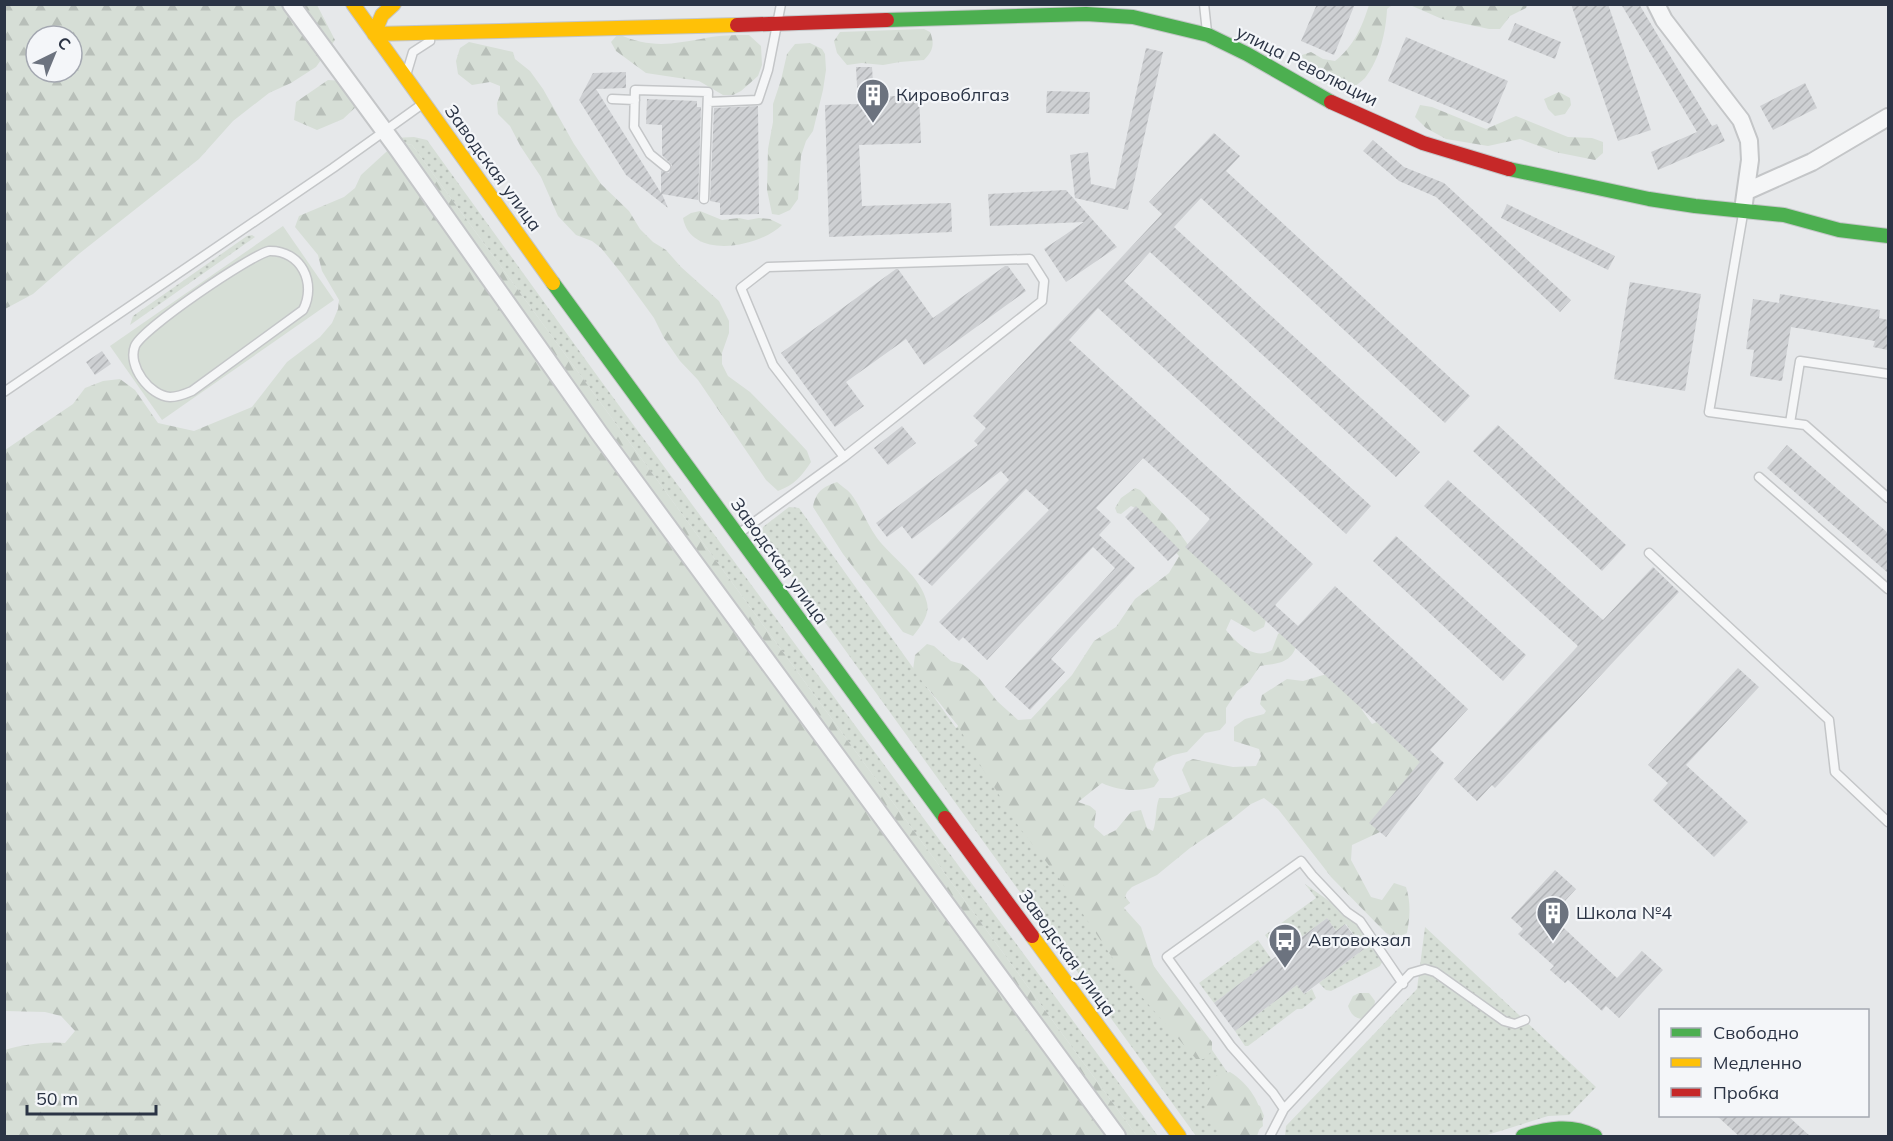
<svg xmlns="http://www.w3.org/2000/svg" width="1893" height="1141" font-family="Mulish,sans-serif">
<defs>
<pattern id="grass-dots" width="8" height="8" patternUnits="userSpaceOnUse" patternTransform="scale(1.5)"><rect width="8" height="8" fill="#d6ded6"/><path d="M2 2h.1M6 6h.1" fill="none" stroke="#b8bfb9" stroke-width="1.8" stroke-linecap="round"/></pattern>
<pattern id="forest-firs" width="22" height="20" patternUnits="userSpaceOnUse" patternTransform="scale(1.5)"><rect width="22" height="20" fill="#d6ded6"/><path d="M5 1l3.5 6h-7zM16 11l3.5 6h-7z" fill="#b8bfb9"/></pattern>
<pattern id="building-hatch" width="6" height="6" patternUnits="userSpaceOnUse" patternTransform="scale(1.5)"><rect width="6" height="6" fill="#ced0d3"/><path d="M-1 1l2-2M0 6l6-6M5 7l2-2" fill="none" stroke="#b1b3b6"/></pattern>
</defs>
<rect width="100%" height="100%" fill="#e6e8ea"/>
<path fill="url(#grass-dots)" d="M414,137L427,140L601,381L1158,1136H1137L412,145L397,142L394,138Z
M252,235L255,237L130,325L133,316L247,236Z
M789,507L799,508L956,728L976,711L1001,725L1130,903L1117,913L1246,1099L1260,1106L1264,1116L1257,1136H1196L762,535L763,527Z
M1305,884C1334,904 1369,927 1382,962L1380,966L1331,991L1326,990L1319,983L1364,949L1346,924L1336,931L1327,918L1279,954L1265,935L1316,898Z
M1425,927L1596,1087L1569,1115L1548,1116L1484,1136H1285L1286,1126L1417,989Z
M1258,940L1272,960L1214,1003L1199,983Z
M1297,985L1304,994L1312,989L1316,998L1302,1009H1297L1248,1046H1245L1235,1031Z"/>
<path fill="url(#forest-firs)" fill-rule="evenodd" d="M5,5H317L335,40L316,67L291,83L269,93L233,121L199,159L80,253L33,294L5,309ZM36,36H72V72H36Z
M1369,5H1392L1387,9C1386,31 1380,59 1365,78C1361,82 1355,86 1350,90C1329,84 1304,82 1302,55L1311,52L1323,59L1335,61C1354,46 1362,27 1369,5Z
M1410,5H1527L1526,8L1510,16L1500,29H1489L1442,19Z
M924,29L930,32C935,44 933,51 924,60L900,62L883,65L862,63L847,65L837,53L834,41L840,32Z
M618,34C652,49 672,44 706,38C720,35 735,35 749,35L761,46L762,65L758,76L741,91L733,95H723L699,81L646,73L616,51L611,42Z
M469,42L513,52L515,59L530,71L543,89L574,144L601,184L629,211L640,229L653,242L666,250L681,267L719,301L729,321V333L722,353V364L728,376L750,392L795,438L807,451L811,462C802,476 794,485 778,491L766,480L698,380L680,361L664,338L654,318L622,274L601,248L592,241L576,235L558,216L541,177L521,147L510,126L498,114L497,103L500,95V86L490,82L472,85L458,74L456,61L460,48Z
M810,43L822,49L825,54L826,70L823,90L813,131L806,141L801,156L798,199L790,210L779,215L772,214L767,190L768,149L773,122V104L781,80L787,54L795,44Z
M328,80L342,81L358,105L343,119L317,130L294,120L296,102Z
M1559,92L1570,98L1571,105L1565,114L1555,116L1548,109L1544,99Z
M1420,105L1432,107L1486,129L1516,116L1568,137L1592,138L1603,142V153L1595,160L1555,152L1520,139L1488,146L1446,139L1426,128L1415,117Z
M397,142L412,145L1137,1136L5,1135V1050C20,1045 48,1041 65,1043L75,1031L61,1016L45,1012L5,1011V450L73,404L85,388L103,381L120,379L135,390L158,423L194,431L252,407L287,362L320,337L332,323L338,309L339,300L322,271L318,255L295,227L299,216L344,197L355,188L361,175Z
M700,211L722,220L739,218L748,220L759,218L770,219L782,225C760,247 691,261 683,218L691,213Z
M837,482C841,486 847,489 851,494C861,507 867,524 877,538C893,559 921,576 927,603C930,615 920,627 913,636L903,632L843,554L813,507C816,492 822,487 837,482Z
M1135,488L1140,490L1174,525L1191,549L1267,616L1264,627L1254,632L1231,619L1226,630C1237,643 1254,661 1272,650L1278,634L1286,628L1297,644C1291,664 1278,663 1260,666L1249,682L1237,691L1226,708V723L1220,730L1205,733L1187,752L1173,755L1156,763L1153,769L1159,780L1154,787C1138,792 1118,791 1102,783L1078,802L1090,806L1096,811L1094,827L1104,836L1116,830L1131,812L1141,810L1147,828L1153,831C1157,820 1155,809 1159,798H1172L1191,791L1182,770L1186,762L1193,759L1233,767L1256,766L1261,756L1259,749L1234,741V727L1245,719L1264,714L1266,711L1260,704L1262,695L1287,679L1303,681L1330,673L1358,698L1362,710L1372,724L1384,719L1430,761L1380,832L1352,845L1351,860L1371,897L1382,900L1394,883L1406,887C1411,903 1410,916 1407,933L1397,939L1386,933L1332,878L1278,809L1264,798L1251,804L1227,823L1190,848L1157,875L1132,887L1127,892L1123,902L1124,908L1141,927L1154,967L1212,1042V1051L1204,1059H1196L1128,981L1058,877L1019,827L971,750L959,727L913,670L915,655L927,644L934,646L951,661L962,664L979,678L997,701L1018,720L1031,719L1072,675L1094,641L1116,627L1135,599L1169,573L1179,556L1135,508L1131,506L1121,514L1117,513L1115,508L1121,498Z
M1359,993H1369L1375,1001L1374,1007L1362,1019C1354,1018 1351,1014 1348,1006L1353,996Z
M1230,1072C1249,1084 1262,1103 1263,1126L1252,1136H1222C1201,1113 1200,1102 1217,1075Z"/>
<path fill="#d6ded6" d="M283,226L334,300L162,420L110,346Z"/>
<path fill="url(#building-hatch)" d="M1317,4H1355L1334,55L1301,41Z
M1571,4H1608L1651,130L1618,141Z
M1621,4H1639L1712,126L1717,124L1725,141L1658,170L1651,152L1697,132Z
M1515,23L1561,42L1555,59L1508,40Z
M1406,37L1508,81L1490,124L1388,81Z
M1146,48L1163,52L1128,210L1075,198L1070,155L1088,152L1091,184L1115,189Z
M856,67H872L874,97L919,95L921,143L859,145L862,206L951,203L952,232L829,237L825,105L858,104Z
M626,72V88L596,89L661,193V171L669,173L672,165L662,155V125L646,124L647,99L697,101V107H701L698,200L662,194L668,208L626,175L579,100L593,73Z
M1805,83L1817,108L1773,130L1760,106Z
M1047,91L1090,92L1089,114L1046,113Z
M758,106L759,214L720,215V203L710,201L714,108Z
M1214,133L1240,156L1226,171L1470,396L1445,423L1201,198L1174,227L1420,452L1396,477L1150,252L1124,281L1371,506L1346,534L1098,308L1069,340L1313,564L1275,605L1298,626L1335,586L1468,709L1430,750L1444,763L1386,837L1369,823L1420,762L1185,547L1210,519L1143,458L1096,508L1111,522L1099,535L1135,568L1051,659L1065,672L1030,710L1005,687L1115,568L1093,547L987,660L963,637L959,641L939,622L1049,510L1026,489L932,586L918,574L1009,480L1001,471L912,539L902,526L887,537L876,523L978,445L974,441L986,428L973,416L1162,214L1149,202Z
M1373,140L1404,167L1444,183L1571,300L1560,312L1436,197L1399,181L1363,151Z
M1066,190L1117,247L1066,282L1044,249L1084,222L990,226L988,194Z
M1507,204L1615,256L1608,270L1501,218Z
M1005,266H1008L1026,291L924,365L906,339L846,382L864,406L835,427L781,353L896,269H898L933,318Z
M1630,282L1701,294L1685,391L1614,379Z
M1780,294L1880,310L1879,318L1888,320V350L1873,347L1875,341L1791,327L1782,381L1750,376L1754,350L1746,349L1753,299L1779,303Z
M102,351L111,364L95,375L86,362Z
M1498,425L1626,545L1602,571L1473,451Z
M902,426L916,443L888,465L874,448Z
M1787,445L1888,533V573L1767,468Z
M1448,480L1603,620L1653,567L1679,592L1495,788L1492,785L1477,801L1454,779L1578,646L1424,506Z
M1136,506L1180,550L1168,561L1125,517Z
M1396,536L1526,655L1503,681L1373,561Z
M1738,668L1759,687L1686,765L1748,822L1714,857L1653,800L1668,783L1648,765Z
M1555,870L1576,889L1551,916L1617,978L1642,951L1663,970L1619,1018L1606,1006L1602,1011L1568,980L1565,983L1550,970L1554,966L1518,934L1523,929L1511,918Z
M1327,918L1336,931L1345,924L1364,949L1304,994L1297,985L1235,1031L1214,1003Z
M1717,1116H1788L1811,1137H1740Z"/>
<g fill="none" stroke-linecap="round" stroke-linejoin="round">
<g stroke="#c4c6c8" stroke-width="11">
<path id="lane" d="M1204,4L1207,32
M407,72L413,52L430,41
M612,99L635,100
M708,102L758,100L768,70L781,4
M666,167L650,154L634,127L635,90L708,92L704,199
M1743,214L1709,412L1805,425L1888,498
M269,251C301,250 317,283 303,310L192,391C185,394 178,397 170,397C150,396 127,366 135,346C142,329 249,256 269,251Z
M4,392L333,168L421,105
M1790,423L1800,361L1888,374
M1759,477L1888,589
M738,534L844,457L1042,301L1044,281L1030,259L768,267L741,288L773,365L844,457
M1649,553L1829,720L1835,772L1888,822
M1284,1109L1273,1093L1231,1046L1167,957L1301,861L1312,875L1347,912L1360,921L1403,984
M1270,1136L1284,1109L1411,973L1425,969L1435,972L1504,1021L1515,1024L1525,1020"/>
</g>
<g stroke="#c4c6c8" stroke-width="20">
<path id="street" d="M291,4L397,148L599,433L1117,1136
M1656,4L1664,20L1741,120L1749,141L1750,160L1743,210
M1747,191L1812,162L1888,117"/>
</g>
<g stroke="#c4c6c8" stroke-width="16">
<path id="fast" d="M887,20L1086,14L1133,17L1208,35L1247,54L1331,102
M1509,169L1649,199L1695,206L1784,215L1839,230L1888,236
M553,283L945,818
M1523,1136C1548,1128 1571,1124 1595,1136"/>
</g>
<g stroke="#c4c6c8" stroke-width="16">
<path id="slow" d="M353,4L553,283
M394,4L382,15L374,34L737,25
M1032,936L1179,1136"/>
</g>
<g stroke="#c4c6c8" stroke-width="16">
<path id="jam" d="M737,25L887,20
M1331,102L1423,143L1509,169
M945,818L1032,936"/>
</g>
<use href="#lane" stroke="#f5f6f7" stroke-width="8"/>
<use href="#street" stroke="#f5f6f7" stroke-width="16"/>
<use href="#fast" stroke="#4caf50" stroke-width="14"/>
<use href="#slow" stroke="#ffc107" stroke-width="14"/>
<use href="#jam" stroke="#c62828" stroke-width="14"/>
</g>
<defs>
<g id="building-pin" transform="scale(1.725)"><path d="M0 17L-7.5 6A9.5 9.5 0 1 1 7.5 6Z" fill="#6c737f" stroke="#f4f6f9"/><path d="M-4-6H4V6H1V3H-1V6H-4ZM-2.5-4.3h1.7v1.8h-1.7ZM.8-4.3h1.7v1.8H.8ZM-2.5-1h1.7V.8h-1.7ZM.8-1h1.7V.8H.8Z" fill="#fff"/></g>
<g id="bus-pin" transform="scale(1.725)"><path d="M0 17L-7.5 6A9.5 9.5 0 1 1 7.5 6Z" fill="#6c737f" stroke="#f4f6f9"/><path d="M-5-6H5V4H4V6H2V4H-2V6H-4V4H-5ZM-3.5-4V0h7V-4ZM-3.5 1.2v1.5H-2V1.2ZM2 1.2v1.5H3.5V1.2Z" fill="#fff"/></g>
</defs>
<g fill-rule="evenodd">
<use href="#building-pin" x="873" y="95"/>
<use href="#building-pin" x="1553" y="913"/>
<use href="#bus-pin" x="1285" y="940"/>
</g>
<g text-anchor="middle" stroke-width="4.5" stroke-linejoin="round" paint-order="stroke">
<g font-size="18" fill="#2b3445" stroke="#f4f6f9">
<text transform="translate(1307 66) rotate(27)" y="6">улица Революции</text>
<text transform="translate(493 168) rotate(54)" y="6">Заводская улица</text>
<text transform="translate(779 561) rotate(54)" y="6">Заводская улица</text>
<text transform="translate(1067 953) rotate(54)" y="6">Заводская улица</text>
</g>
<g font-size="18" fill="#2b3445" stroke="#f4f6f9" text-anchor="start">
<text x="896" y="101">Кировоблгаз</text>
<text x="1576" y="919">Школа №4</text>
<text x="1308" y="946">Автовокзал</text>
</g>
</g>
<rect width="1893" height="1141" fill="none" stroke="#2b3445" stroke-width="12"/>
<rect x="1659" y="1009" width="210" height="108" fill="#f4f6f9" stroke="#a4a8b1" stroke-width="1.5"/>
<rect x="1671" y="1028" width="30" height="9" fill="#4caf50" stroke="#a4a8b1" stroke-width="1.5"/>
<text x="1713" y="1039" font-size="18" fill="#2b3445">Свободно</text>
<rect x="1671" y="1058" width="30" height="9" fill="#ffc107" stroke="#a4a8b1" stroke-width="1.5"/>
<text x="1713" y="1069" font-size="18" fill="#2b3445">Медленно</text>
<rect x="1671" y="1088" width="30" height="9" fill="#c62828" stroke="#a4a8b1" stroke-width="1.5"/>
<text x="1713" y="1099" font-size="18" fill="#2b3445">Пробка</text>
<g transform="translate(54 54) rotate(43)"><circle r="28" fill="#f4f6f9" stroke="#a4a8b1" stroke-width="1.5"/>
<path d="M0-4.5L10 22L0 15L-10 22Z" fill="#6c737f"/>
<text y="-9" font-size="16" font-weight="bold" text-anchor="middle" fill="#2b3445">С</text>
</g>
<path d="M27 1105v9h129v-9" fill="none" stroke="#2b3445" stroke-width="3"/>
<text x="36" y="1105" font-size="18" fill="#2b3445" stroke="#f4f6f9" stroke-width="4.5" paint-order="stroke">50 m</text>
</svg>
